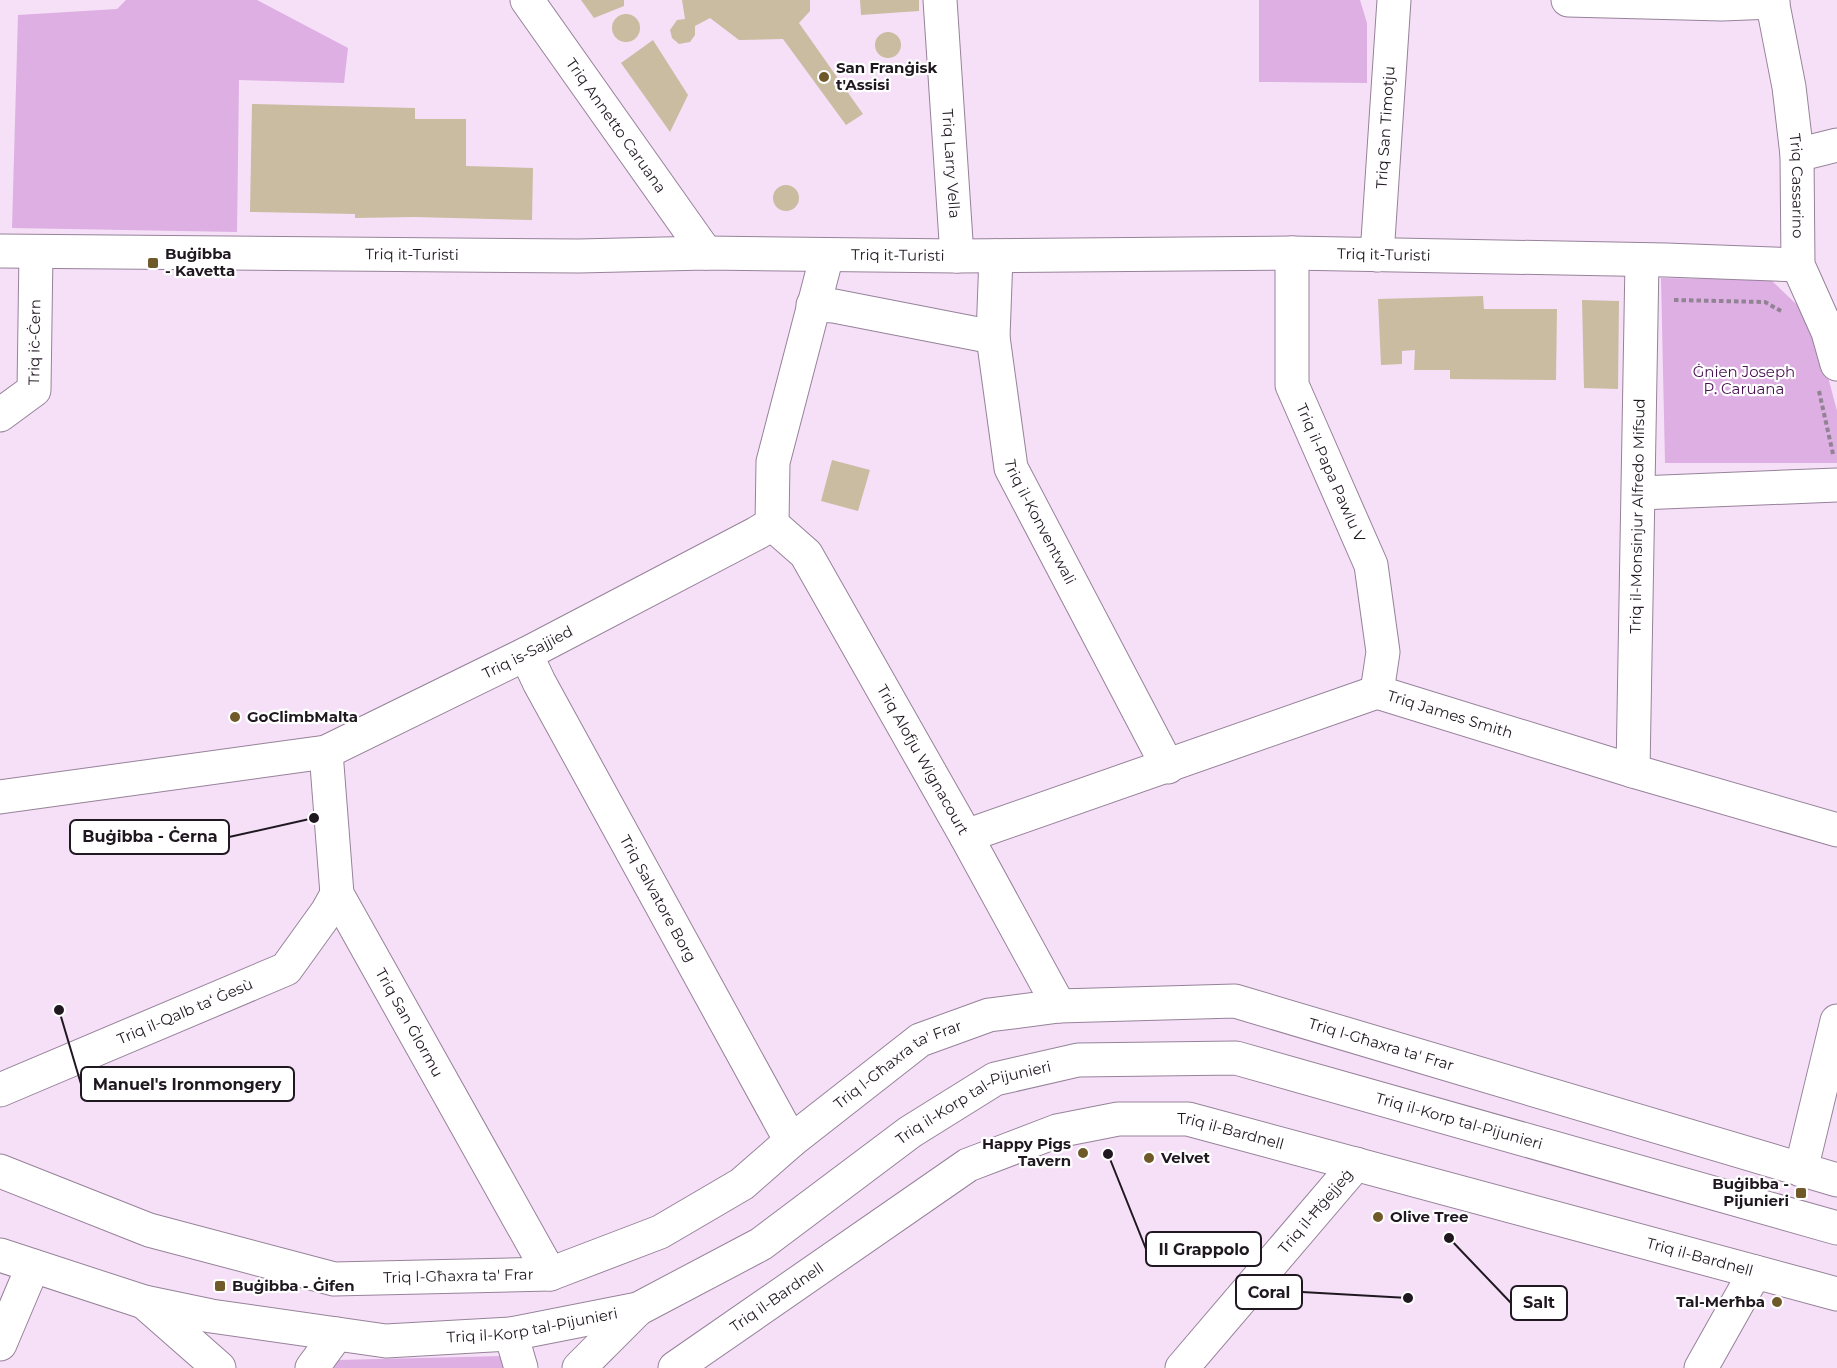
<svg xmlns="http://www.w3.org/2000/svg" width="1837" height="1368" font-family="Montserrat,sans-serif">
<rect width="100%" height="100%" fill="#f5e0f8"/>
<path fill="#ddafe3" d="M126,0H257L348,48L344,83L239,80L237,232L12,228L18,15L117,9Z
M1259,0H1360L1367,23V83L1259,82Z
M1661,278L1771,280L1813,320L1837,411V463H1665Z
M504,1356L510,1368H334L337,1360Z"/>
<path fill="#c9bca1" d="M581,0H624V6L594,18Z
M682,0H810V11L799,23L863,114L846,125L783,39L739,40L710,18L695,26V35L690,42L679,44L672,38L670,30L677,20L685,19Z
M860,0H919V11L861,15Z
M612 28a14 14 0 1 1 28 0a14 14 0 1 1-28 0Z
M875 45a13 13 0 1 1 26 0a13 13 0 1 1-26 0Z
M653,40L688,95L670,132L621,63Z
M252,104L415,108V119H466V166L533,168L532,220L415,217L355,218V214L250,212Z
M773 198a13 13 0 1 1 26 0a13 13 0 1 1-26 0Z
M1483,296L1484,309H1557L1556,380L1450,379V370H1414L1415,350L1402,351V364L1381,365L1378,299Z
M1582,300L1619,301L1618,389L1584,388Z
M832,460L870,470L858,511L821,501Z"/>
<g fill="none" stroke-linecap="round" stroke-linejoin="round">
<g stroke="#968299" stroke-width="35">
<g id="minor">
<path id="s1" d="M527,0L706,253"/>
<path id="s2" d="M940,0L957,256"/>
<path d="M1568,0L1722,4L1773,2"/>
<path id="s3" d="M1772,0L1789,87L1797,155L1798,265L1828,332L1837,364"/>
<path d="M1797,155L1837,145"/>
<path id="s4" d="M0,251L579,256L706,253L957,256L1292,253L1666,260L1798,265"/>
<path id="s5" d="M1292,253V385L1371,565L1383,652L1377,692"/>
<path id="s6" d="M1377,255L1394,0"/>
<path id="s7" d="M996,256L993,337L1011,468L1168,767"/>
<path d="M813,305L834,306L993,337"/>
<path id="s8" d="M0,415L34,390L36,252"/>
<path d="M1639,493L1837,485"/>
<path id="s9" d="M772,524L806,554L966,836L1059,1006"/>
<path d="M772,524L773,462L827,255"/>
<path id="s10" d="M526,654L539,682L791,1141"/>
<path id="s11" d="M326,752L337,894L550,1274"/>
<path id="s12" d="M1633,771L1642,261"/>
<path id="s13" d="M0,797L326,752L526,654L757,533L772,524"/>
<path id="s14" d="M966,836L1377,692L1633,771L1837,830"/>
<path id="s15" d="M0,1090L286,969L327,912L337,894"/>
<path d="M1801,1170L1837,1021"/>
<path id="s16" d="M0,1171L149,1230L334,1279L550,1274L660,1232L742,1184L791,1141L920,1040L989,1015L1059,1006L1235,1001L1837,1180"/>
<path d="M144,1302L219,1368"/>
<path d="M511,1334L521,1368"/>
<path d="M0,1344L33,1266"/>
<path d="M312,1368L337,1334"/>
<path d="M579,1368L638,1309"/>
<path id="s17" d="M675,1368L968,1165L1057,1131L1118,1119H1188L1837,1294"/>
<path id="s18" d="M1182,1368L1356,1164"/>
<path d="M1701,1368L1755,1272"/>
</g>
</g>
<g stroke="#968299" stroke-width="35">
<g id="tertiary">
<path id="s19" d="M0,1255L144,1302L211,1316L386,1341L511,1334L638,1309L761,1244L910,1132L995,1079L1078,1060L1236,1058L1837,1228"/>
</g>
</g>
<path stroke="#928394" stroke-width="4" stroke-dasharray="4.5 3" stroke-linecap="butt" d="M1674,300L1765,302L1781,311
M1819,391L1833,454"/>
<use href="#minor" stroke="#fff" stroke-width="33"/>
<use href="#tertiary" stroke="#fff" stroke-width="33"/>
</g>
<g fill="#6f5928" stroke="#fff" stroke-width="2">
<circle cx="824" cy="77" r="6"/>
<rect x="147" y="257" width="12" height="12" rx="3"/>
<circle cx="235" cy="717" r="6"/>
<circle cx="1083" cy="1153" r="6"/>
<circle cx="1149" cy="1158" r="6"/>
<rect x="1795" y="1187" width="12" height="12" rx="3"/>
<circle cx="1378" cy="1217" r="6"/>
<rect x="214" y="1280" width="12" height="12" rx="3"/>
<circle cx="1777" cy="1302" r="6"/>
</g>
<g text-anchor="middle" stroke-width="4.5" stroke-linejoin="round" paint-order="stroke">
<g font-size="15" font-weight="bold" fill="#201821" stroke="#fff" text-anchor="start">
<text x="836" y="73">San Franġisk<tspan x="836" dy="17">t'Assisi</tspan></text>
<text x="165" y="259">Buġibba<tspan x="165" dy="17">- Kavetta</tspan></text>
<text x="247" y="722">GoClimbMalta</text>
<text x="1071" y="1149" text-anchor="end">Happy Pigs<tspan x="1071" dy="17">Tavern</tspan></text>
<text x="1161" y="1163">Velvet</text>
<text x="1789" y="1189" text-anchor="end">Buġibba -<tspan x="1789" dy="17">Pijunieri</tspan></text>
<text x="1390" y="1222">Olive Tree</text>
<text x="232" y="1291">Buġibba - Ġifen</text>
<text x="1765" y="1307" text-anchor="end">Tal-Merħba</text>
</g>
<g font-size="15" fill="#201821" stroke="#fff">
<text dy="5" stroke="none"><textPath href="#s1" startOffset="154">Triq Annetto Caruana</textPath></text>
<text dy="5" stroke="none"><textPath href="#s6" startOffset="128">Triq San Timotju</textPath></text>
<text dy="5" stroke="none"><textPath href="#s2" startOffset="164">Triq Larry Vella</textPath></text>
<text dy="5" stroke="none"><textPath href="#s3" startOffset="188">Triq Cassarino</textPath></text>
<text dy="5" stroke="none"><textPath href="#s4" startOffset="412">Triq it-Turisti</textPath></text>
<text dy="5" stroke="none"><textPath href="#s4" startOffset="898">Triq it-Turisti</textPath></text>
<text dy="5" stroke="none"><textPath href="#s4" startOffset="1384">Triq it-Turisti</textPath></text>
<text dy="5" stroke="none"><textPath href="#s8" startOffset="90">Triq iċ-Ċern</textPath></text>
<text dy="5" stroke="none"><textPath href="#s5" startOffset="228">Triq il-Papa Pawlu V</textPath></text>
<text dy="5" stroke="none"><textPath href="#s12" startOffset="255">Triq il-Monsinjur Alfredo Mifsud</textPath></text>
<text dy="5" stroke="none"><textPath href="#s7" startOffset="274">Triq il-Konventwali</textPath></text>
<text dy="5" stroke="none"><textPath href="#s13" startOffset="554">Triq is-Sajjied</textPath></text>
<text dy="5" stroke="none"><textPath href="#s14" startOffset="512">Triq James Smith</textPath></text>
<text dy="5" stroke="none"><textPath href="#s9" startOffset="282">Triq Alofju Wignacourt</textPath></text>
<text dy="5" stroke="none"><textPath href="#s10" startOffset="278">Triq Salvatore Borg</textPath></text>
<text dy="5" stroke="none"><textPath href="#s15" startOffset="201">Triq il-Qalb ta‘ Ġesù</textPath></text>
<text dy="5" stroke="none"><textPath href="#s11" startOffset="290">Triq San Ġlormu</textPath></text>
<text dy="5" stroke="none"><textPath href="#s16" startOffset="1482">Triq l-Għaxra ta' Frar</textPath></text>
<text dy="5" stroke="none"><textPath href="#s16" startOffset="978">Triq l-Għaxra ta' Frar</textPath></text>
<text dy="5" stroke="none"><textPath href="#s19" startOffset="1048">Triq il-Korp tal-Pijunieri</textPath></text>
<text dy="5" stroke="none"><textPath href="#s19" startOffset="1552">Triq il-Korp tal-Pijunieri</textPath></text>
<text dy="5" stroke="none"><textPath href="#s17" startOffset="628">Triq il-Bardnell</textPath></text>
<text dy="5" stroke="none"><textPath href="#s18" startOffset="206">Triq il-Ħġejjeġ</textPath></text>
<text dy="5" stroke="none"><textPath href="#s17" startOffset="1114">Triq il-Bardnell</textPath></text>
<text dy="5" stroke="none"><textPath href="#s16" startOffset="476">Triq l-Għaxra ta' Frar</textPath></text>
<text dy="5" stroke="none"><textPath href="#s17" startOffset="124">Triq il-Bardnell</textPath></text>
<text dy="5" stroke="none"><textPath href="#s19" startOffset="544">Triq il-Korp tal-Pijunieri</textPath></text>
</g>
<g font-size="15" fill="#481050" stroke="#fff">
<text x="1744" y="377">Ġnien Joseph<tspan x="1744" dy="17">P. Caruana</tspan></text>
</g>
</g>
<path fill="none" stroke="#201821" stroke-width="2" d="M314 818L229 837M59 1010L81 1084M1108 1154L1146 1249M1408 1298L1302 1292M1449 1238L1511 1303"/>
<g fill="#201821" stroke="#fff" stroke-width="2">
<circle cx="314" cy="818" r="6"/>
<circle cx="59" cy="1010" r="6"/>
<circle cx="1108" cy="1154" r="6"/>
<circle cx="1408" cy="1298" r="6"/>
<circle cx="1449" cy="1238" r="6"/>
</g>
<g fill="#fff" stroke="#201821" stroke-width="2">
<rect x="70" y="820" width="159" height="34" rx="6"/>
<rect x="81" y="1067" width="213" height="34" rx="6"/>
<rect x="1146" y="1232" width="115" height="34" rx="6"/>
<rect x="1236" y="1275" width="66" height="34" rx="6"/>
<rect x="1511" y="1286" width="56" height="34" rx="6"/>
</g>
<g font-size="16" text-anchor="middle" font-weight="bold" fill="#201821">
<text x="150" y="842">Buġibba - Ċerna</text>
<text x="187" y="1090">Manuel's Ironmongery</text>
<text x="1204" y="1255">Il Grappolo</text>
<text x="1269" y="1298">Coral</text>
<text x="1539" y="1308">Salt</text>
</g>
</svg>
